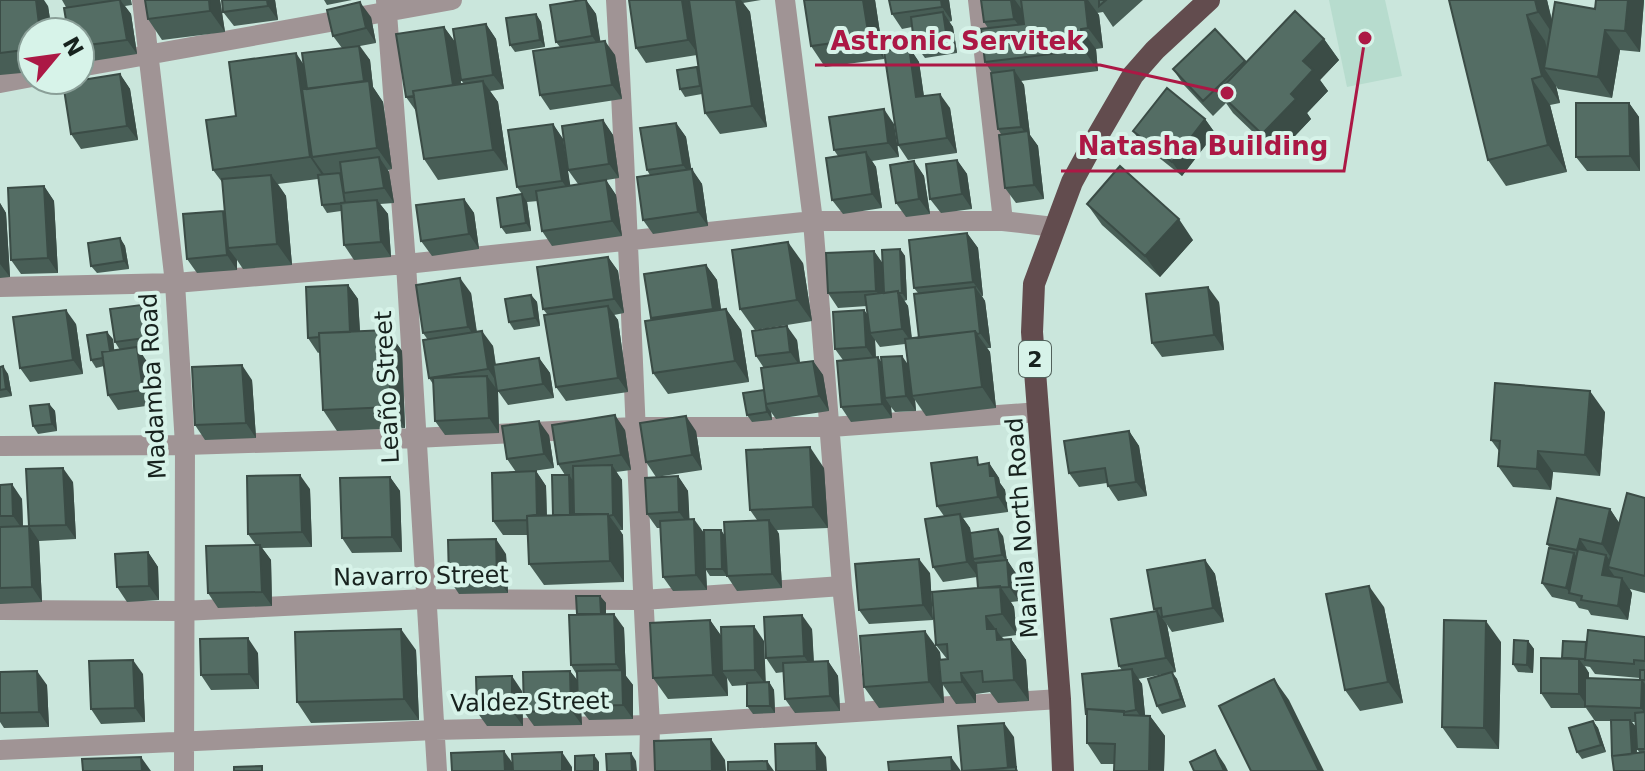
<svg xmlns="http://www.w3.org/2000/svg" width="1645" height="771" font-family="'DejaVu Sans',sans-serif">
<rect width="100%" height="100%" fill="#cae6dc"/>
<path fill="#b7dcce" d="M1329,0H1385L1402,76L1347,87Z"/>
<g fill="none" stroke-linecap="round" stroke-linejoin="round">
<path stroke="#a09495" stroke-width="20" d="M142,0L175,283L185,445L184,771
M386,0L406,264L437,771
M616,0C630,242 636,483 650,725L649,771
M785,0L813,221L842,586L856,711
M978,0L1003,221
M80,67L452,0
M0,83L32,77
M0,287L175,283L406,264L813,221H1003L1054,227
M0,446L185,445L416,438L634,427H831L1039,412
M0,610L183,611L425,599L643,600L842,586
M0,750L435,730L650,725L1060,699"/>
<path stroke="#624c4e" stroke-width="22" d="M1063,771L1060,699L1032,332L1034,284L1072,182L1090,149L1133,75L1155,50L1209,0"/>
</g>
<path fill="#485e56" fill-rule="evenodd" d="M0,0L48,6L52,32H32V72L0,75Z
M62,0H131L132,5L125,6L131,14L137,54L80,63V32Z
M220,0L225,32L162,40L148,19Z
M222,0H275L278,20L234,26L223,12Z
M324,0H352L327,5Z
M586,0L596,14L600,42L615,55L622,99L550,110L540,95L560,47L556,42Z
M629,0H761L743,3L750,12L767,127L720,134L705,113L702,94L685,97L680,89L697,67L699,70L697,55L646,63L636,48Z
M875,0L884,59L825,67L811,46Z
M949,0L952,21L949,22L953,27L957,53L925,58L914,43L912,27L902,29L892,14Z
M981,0H1143L1113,27L1103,12L1097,13L1099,15L1103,48L1096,49L1098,71L1021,81L1024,85L1030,135L1038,146L1044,199L1016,203L1005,188L1001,134L998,129L992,73L985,62L988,28L984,22Z
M1449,0H1547L1552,20L1595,9L1644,0L1640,52L1620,50L1612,98L1558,89L1556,86L1560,103L1550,105L1567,172L1506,186L1488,160Z
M536,14L541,22L545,47L515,52L510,45Z
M371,17L376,43L360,46L370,60L373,87L383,102L392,169L388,170L389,172L394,203L380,204L388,214L391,257L354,260L344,245L341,211L327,213L322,205L318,179L278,184L286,196L292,265L243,269L237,260V270L197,273L187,259L223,211L225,213L222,182L213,170L236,116L304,65L342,48L333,36Z
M486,24L496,39L504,89L490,91L498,102L508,170L438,180L424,159L416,111L406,97L444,27L455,42L461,84H464L461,80Z
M1215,29L1246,63L1324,39L1339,60L1320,80L1328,91L1307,113L1311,119L1277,155L1233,113L1226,103L1213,116L1183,84L1173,69Z
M909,47L919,62L924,96L950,108L957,153L908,160L898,145Z
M120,74L130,89L138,140L81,149L71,134Z
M1629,103L1639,117L1640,171H1587L1576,157Z
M1205,119L1215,133L1182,176L1143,145L1133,131Z
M603,120L613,135L619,178L594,182L606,180L616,195L622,236L552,246L542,231L538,201L527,202L531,231L506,234L501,227L522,194L517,187L553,124L563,139L570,186L578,184L568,170Z
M676,123L686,137L691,169L702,184L708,226L653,234L643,220L650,175L647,170Z
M894,124L899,157L872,161L876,167L882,208L843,214L832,200L838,156L834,150Z
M957,160L967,174L972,209L941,213L930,199Z
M914,161L924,176L930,214L906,217L896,203Z
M44,186L54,201L58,273L21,274L11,260Z
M464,199L474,213L479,249L432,256L421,241Z
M0,203L6,213L10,277L0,278Z
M1087,204L1193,240L1160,277L1102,225Z
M967,233L978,248L983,296H982L985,301L991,348H987L990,352L996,408L926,416L915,400L916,411L895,412L891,407L892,418L851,422L841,407L843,360L835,349L864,310L868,315L867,306L838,308L828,293L874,251L882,263L900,249L905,256L907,300L904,301L908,306L912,338H919L918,293L914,288ZM875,340L880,347L905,344L908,364L881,362L876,358Z
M120,238L125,246L129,269L97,273L91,266Z
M608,257L618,271L624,313L614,315L618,320L628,392L566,401L556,387L547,314L543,309Z
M803,263L812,321L755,330L740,309Z
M706,265L717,280L721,310L726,309L741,330L749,382L668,394L653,373L652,320L651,318Z
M348,285L358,299L360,331L387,330L402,351L405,428L337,431L323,410L320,352L318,353L308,338Z
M471,293L477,332L493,346L496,365L539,358L550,373L554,398L508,405L498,391L499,433L445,435L435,421L433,384L429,378L428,340L423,333Z
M531,295L537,302L540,326L514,330L509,322Z
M1219,302L1224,350L1162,357L1152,343Z
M141,305L151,320L156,352L142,354L147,362L153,405L118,410L108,395L104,366L96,368L91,360L113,339L114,350H120L115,342Z
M76,324L83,374L30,382L20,368Z
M797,340L800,362L813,361L823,375L829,411L776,419L771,412L772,420L752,422L747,415L764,390V368L756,356Z
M0,367L8,374L12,396L0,398Z
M252,380L256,438L205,440L195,425Z
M49,404L55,411L57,431L38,434L33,426Z
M1605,412L1600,476L1553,472L1551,490L1513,487L1498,466L1499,451L1491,440Z
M625,430L631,470L616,472L622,480L623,530H620L623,535L624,582L544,585L529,564L528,535H503L493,521L516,472L507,459L549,435L554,468L533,471H536L546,486L547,515H553L565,475L558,464Z
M696,431L702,470L656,477L646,462Z
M1129,431L1139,446L1147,496L1118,501L1108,486L1107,483L1079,487L1069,473Z
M989,463L999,478L1000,483L1005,490L1008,512L963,518L970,528L971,533L1003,536L1007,560L1017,575L1019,601L1011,602L1014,607L1017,635L1002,637L1004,639H1011L1026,660L1029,701L998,703L990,692L976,694V703L956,704L943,685L944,703L879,708L864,687L940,652L941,660L947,659L936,645L978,588L977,577L943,582L933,567L944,516L937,506L982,464Z
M824,468L828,528L777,530L779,534L782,588L737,591L727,576H710L706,570L707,590L673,591L663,577L660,528H657L647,514L678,476L688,491L689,519L704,533L721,530L725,536L757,520L750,510Z
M390,477L400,491L402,552L352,553L342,538Z
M73,482L76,539L39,541L42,602L0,604V485L22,499L23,526H29Z
M310,489L312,547L262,548L271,560L272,606L218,608L208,593L256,545L248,534Z
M1645,498V593L1630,589L1632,593L1628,620L1591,615L1588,610L1579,608L1575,602L1552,597L1542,583L1550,548L1547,544L1610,509L1619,523Z
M148,552L158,567L159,600L127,602L117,587Z
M506,554L508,593L459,594L449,579Z
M1205,560L1215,574L1224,622L1172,632L1166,623L1167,625L1176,672L1172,673L1177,679L1186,707L1162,714L1157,706L1164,674L1138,679L1142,684L1145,715L1150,716L1165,736L1164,771H1114V764H1101L1087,743L1122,670L1119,666L1156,611L1154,609Z
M930,573L933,620L869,624L859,610Z
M600,596L606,603V614L624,628L626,676L633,685V719L589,720L581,710L582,725L534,726L524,712L570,671L578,681L577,675L571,665L577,614Z
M1384,607L1403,703L1360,711L1345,690Z
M710,620L721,636L764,641L765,682H769L774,690L775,713L753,714L747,706V685L732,686L727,678L728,696L668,699L653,678Z
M812,629L814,662L828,661L838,676L840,711L795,713L785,699L784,672L776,673L766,658Z
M1645,636V771L1612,756L1611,721H1595L1586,708H1551L1541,693L1563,658L1587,642L1645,637ZM1585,666L1590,667L1595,674L1640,678V680L1589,678V673ZM1632,722H1636L1637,749L1640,753H1637L1636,727Z
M1528,641L1534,649L1533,673L1518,672L1513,664Z
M1501,642L1499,749L1457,748L1442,727Z
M416,650L419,720L311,723L297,702Z
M258,653L259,689L211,690L201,675Z
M0,672L47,685L49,727L4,728L0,722Z
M143,674L145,722L101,724L91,709Z
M522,691L523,726H487L477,712Z
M1593,721L1598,728L1606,752L1582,759L1577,752Z"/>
<path fill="#3b4c46" d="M36,0H44L48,6L52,32H40Z
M120,0L131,14L137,54L127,40Z
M209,0H220L225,32L210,11Z
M267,0H275L278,20L268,6Z
M586,0L596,14L602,51L592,36Z
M682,0H689L699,55L688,40Z
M736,0H741L750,12L767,127L752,106Z
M863,0H875L884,59L869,38Z
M941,0H949L952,21L942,7Z
M1011,0H1015L1025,14L1029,40L1014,19Z
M1085,0H1088L1099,15L1103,48L1088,28Z
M1535,0H1547L1556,39L1538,12Z
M1628,0H1644L1640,52L1625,31Z
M360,2L371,17L376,43L366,28Z
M943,12L953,27L957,53L947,39Z
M536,14L541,22L545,47L540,40Z
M1527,15L1545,41L1552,70L1544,68L1556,86L1560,103L1542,76Z
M486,24L496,39L504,89L493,75Z
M444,27L455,42L464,104L454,90Z
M1081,29L1096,49L1098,71L1084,50Z
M1605,30L1620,50L1612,98L1598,77Z
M1324,39L1339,60L1320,80L1328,91L1307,113L1311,119L1277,155L1262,134L1291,94L1303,61Z
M605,41L615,55L622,99L612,85Z
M359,46L370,60L373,87L383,102L392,169L377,148L365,87Z
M909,47L919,62L926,112L916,97Z
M296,53L310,74L312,157L324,174V178L310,157Z
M1014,70L1024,85L1030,135L1038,146L1044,199L1034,185L1029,138L1021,127Z
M120,74L130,89L138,140L127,126Z
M1532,79L1550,105L1567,172L1548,145Z
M483,81L498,102L508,170L493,150Z
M940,94L950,108L957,153L947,138Z
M1629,103L1639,117L1640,171L1630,156Z
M884,109L894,124L899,157L888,143Z
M1205,119L1215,133L1182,176L1172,162Z
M603,120L613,135L619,178L609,164Z
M676,123L686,137L693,179L683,165Z
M553,124L563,139L572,196L562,181Z
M866,152L876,167L882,208L872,194Z
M379,157L389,172L394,203L384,188Z
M957,160L967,174L972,209L962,194Z
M914,161L924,176L930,214L919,199Z
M692,169L702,184L708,226L698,212Z
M271,175L286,196L292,265L277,244Z
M606,180L616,195L622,236L612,221Z
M44,186L54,201L58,273L48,258Z
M522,194L527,202L531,231L526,223Z
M464,199L474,213L479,249L469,234Z
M377,200L388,214L391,257L381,242Z
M0,203L6,213L10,277L0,264Z
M223,211L233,225L228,248L237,260V270L227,255Z
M1179,219L1193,240L1160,277L1145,256Z
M967,233L978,248L983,296L973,282Z
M120,238L125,246L129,269L124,261Z
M788,242L803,263L812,321L797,300Z
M900,249L905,256L907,300L902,293Z
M874,251L884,265L887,305L876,291Z
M608,257L618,271L624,313L614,299Z
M706,265L717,280L723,323L713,309Z
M460,278L471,293L478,342L468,327Z
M348,285L358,299L361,351L350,336Z
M975,287L985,301L991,348L980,333Z
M1208,287L1219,302L1224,350L1214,335Z
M898,291L908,306L912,343L902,329Z
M531,295L537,302L540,326L535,318Z
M141,305L151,320L156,352L145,338Z
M608,306L618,320L628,392L618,378Z
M726,309L741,330L749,382L735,361Z
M66,310L76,324L83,374L73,360Z
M864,310L874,324L870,333L875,340L876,362L866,347Z
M787,326L797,340L800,366L790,352Z
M387,330L402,351L405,428L391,407Z
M482,331L493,346L498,384L488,369Z
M975,331L990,352L996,408L982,387Z
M107,332L113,339L116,365L111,357Z
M137,347L147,362L153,405L143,390Z
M902,356L912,370V396L915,400L916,411L906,396Z
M878,357L888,372L885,398L891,407L892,418L882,404Z
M539,358L550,373L554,398L543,384Z
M813,361L823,375L829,411L819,396Z
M242,365L252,380L256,438L246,423Z
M3,366L8,374L12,396L6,389Z
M487,376L498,391L499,433L489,418Z
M1590,391L1605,412L1600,476L1585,455Z
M49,404L55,411L57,431L52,424Z
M766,405L771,412L772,420L767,412Z
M615,415L625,430L631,470L621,455Z
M686,416L696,431L702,470L692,455Z
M539,421L549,435L554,468L544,454Z
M1129,431L1139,446L1147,496L1136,482Z
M810,447L824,468L828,528L813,507Z
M1538,451L1553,472L1551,490L1537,469Z
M989,463L999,478L1000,483L1005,490L1008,512L998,497L990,476Z
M612,465L622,480L623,530L613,515Z
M63,468L73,482L76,539L66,525Z
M536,471L546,486L547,534L537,519Z
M300,475L310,489L312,547L302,532Z
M569,475L574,482L575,525L570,517Z
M678,476L688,491L690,527L679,512Z
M390,477L400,491L402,552L392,537Z
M12,484L22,499L23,530L13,516Z
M1610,509L1620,524L1612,559L1602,544Z
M608,514L623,535L624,582L610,561Z
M960,514L970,528L975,558L973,559L975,562L978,577L967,562Z
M694,519L704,533L707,590L696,575Z
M769,520L779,534L782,588L772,574Z
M29,526L39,541L42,602L32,587Z
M998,529L1003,536L1007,562L1002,555Z
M721,530L726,538L727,576L722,569Z
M496,539L506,554L508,593L497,578Z
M1580,539L1590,554L1577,550Z
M260,545L271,560L272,606L262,592Z
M148,552L158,567L159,600L149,586Z
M1574,553L1584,568L1570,593L1566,588Z
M1606,555L1616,569L1608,567L1615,577L1612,590L1602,575Z
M919,559L930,573L933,620L923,605Z
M1007,560L1017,575L1019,601L1009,587Z
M1205,560L1215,574L1224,622L1213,608Z
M1622,578L1632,593L1628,620L1618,606Z
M1000,586L1014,607L1017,635L1002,614Z
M1369,586L1384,607L1403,703L1388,682Z
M600,596L606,603V627L601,619Z
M1157,611L1167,625L1176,672L1166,658Z
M614,614L624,628L626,676L633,685V719L623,705L622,674L616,664Z
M802,615L812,629L814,671L804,656Z
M986,616L1011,650L1012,661L987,629Z
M710,620L725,641L722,671L727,678L728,696L713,675Z
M1486,621L1501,642L1499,749L1484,728Z
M754,626L764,641L766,685L755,670Z
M401,629L416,650L419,720L404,699Z
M925,631L940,652L944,703L929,682Z
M248,638L258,653L259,689L249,674Z
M1011,639L1026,660L1029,701L1014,680Z
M1528,641L1534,649L1533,673L1527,665Z
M1579,659L1589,673V707L1587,706L1579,694Z
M133,660L143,674L145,722L135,708Z
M828,661L838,676L840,711L830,696Z
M1132,669L1142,684L1146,725L1136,710Z
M37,671L47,685L49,727L39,712Z
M570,671L581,685L578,706L581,710L582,725L571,710Z
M1172,672L1177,679L1186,707L1181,699Z
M961,673L976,694V703L962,682Z
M512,676L522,691L523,726L512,711Z
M1274,679L1289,700L1324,771H1319Z
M1642,680L1645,684V713L1641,708Z
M769,682L774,690L775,713L770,706Z
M1150,716L1165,736L1164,771H1149Z
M1630,720L1636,727L1637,766L1632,759Z
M1593,721L1598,728L1606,752L1601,745Z
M1004,723L1014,737L1017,769L1018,771H1009L1008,769Z
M711,739L725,760L726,771H712Z
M816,743L826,757L827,771H817Z
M1215,750L1225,765L1228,771H1224Z
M504,751L514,765V771H505Z
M562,752L572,767V771H562Z
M631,753L636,761L637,771H632Z
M594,755L599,762V771H594Z
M141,757L151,771H142Z
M951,757L961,771H952Z
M767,761L774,771H768Z"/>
<path fill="#546d64" stroke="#3b4c46" stroke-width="2" d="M0,0H36L40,32H32V49L0,53Z
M117,0H120L127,40L80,46V32H68L64,8Z
M145,0H209L210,11L148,19Z
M222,0H267L268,6L223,12Z
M582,0H586L592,36L556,42L550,5Z
M629,0H682L688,40L636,48Z
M689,0H736L752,106L705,113Z
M804,0H863L869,38L811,46Z
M889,0H941L942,7L892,14Z
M981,0H1011L1014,19L984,22Z
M1021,0H1085L1088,28L1081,29L1084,50L985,62L981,29L1024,24Z
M1099,0H1106L1099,6Z
M1449,0H1535L1538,12L1527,15L1542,76L1532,79L1548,145L1488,160Z
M1596,0H1628L1625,31L1605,30L1598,77L1544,68L1555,2L1595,9Z
M360,2L366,28L333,36L327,10Z
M1295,11L1324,39L1303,61L1313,70L1291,94L1296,99L1262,134L1218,92Z
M943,12L947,39L914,43L911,17Z
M536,14L540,40L510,45L506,18Z
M486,24L493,75L461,80L453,29Z
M444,27L453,85L413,91L414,96L406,97L396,34Z
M1215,29L1245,61L1203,101L1173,69Z
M605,41L612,85L540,95L533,51Z
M359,46L364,81L307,89L302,53Z
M909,47L916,97L940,94L947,138L898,145L884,51Z
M296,53L310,157L213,170L206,120L236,116L229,62Z
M697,67L700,86L680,89L677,70Z
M1014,70L1021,127L998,129L991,73Z
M120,74L127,126L71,134L63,83Z
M369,81L377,148L312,157L302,89Z
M483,81L493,150L424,159L413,91Z
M1167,88L1205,119L1172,162L1133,131Z
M1576,103H1629L1630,156L1576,157Z
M884,109L888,143L834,150L829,117Z
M603,120L609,164L568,170L562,126Z
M676,123L683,165L647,170L640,128Z
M553,124L562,181L517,187L508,130Z
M1028,131L1034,185L1005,188L999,135Z
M866,152L872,194L832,200L826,158Z
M379,157L384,188L344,193L340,162Z
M957,160L962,194L930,199L926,164Z
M914,161L919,199L896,203L890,165Z
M1120,166L1179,219L1145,256L1087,204Z
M692,169L698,212L643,220L637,177Z
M340,173L345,203L322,205L318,175Z
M271,175L277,244L228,248L222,179Z
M606,180L612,221L542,231L536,191Z
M44,186L48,258L11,260L8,188Z
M522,194L526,223L501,227L497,198Z
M464,199L469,234L421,241L416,205Z
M377,200L381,242L344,245L341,203Z
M223,211L227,255L187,259L183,214Z
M967,233L973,282L914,288L909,240Z
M120,238L124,261L91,266L88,243Z
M788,242L797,300L740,309L732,250Z
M900,249L902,293H898V291L884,293L882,250Z
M874,251L876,291L828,293L826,253Z
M608,257L614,299L543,309L537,267Z
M706,265L713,309L651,318L644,274Z
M460,278L468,327L423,333L416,285Z
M348,285L350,332L319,333V337L308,338L306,287Z
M975,287L980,333L977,334L975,331L919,338L914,294Z
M1208,287L1214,335L1152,343L1146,294Z
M898,291L902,329L870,333L865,295Z
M531,295L535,318L509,322L505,299Z
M141,305L145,338L115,342L110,309Z
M608,306L618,378L556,387L544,315Z
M726,309L735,361L653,373L645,321Z
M66,310L73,360L20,368L13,317Z
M864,310L866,347L835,349L833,312Z
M787,326L790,352L756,356L752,331Z
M387,330L391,407L323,410L319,333Z
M482,331L488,369L429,378L423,340Z
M975,331L982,387L912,396L905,339Z
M107,332L110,351L102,352L103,358L91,360L87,335Z
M137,347L143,390L108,395L102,352Z
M902,356L906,396L885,398L881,357Z
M878,357L882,404L841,407L837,361Z
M539,358L543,384L497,391L493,365Z
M813,361L819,396L766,404L761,368Z
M242,365L246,423L195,425L192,367Z
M3,366L6,389L0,390V367Z
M487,376L489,418L435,421L433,378Z
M1495,383L1590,391L1585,455L1538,451L1537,469L1498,466L1500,441L1491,440Z
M764,390L767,412L747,415L743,393Z
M49,404L52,424L33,426L30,406Z
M615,415L621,455L558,464L552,425Z
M686,416L692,455L646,462L640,423Z
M539,421L544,454L507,459L502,426Z
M1129,431L1136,482L1108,486L1105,468L1069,473L1064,441Z
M810,447L813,507L750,510L746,450Z
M977,457L978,465L989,463L990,476H995L998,497L937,506L931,463Z
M612,465L613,515L608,516V514H574L573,466Z
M63,468L66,525L29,526L32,587L0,588V527L29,526L26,469Z
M536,471L537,515L527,516V520L493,521L492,473Z
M300,475L302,532L248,534L247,476Z
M552,475H569L570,515H553Z
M678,476L679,512L647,514L645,478Z
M390,477L392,537L342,538L340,478Z
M12,484L13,516H0V485Z
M1627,493L1645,498V576L1608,567Z
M1557,498L1610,509L1602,544L1580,539L1577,550L1547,544Z
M608,514L610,561L529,564L527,516Z
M960,514L967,562L933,567L925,519Z
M694,519L696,575L663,577L660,521Z
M769,520L772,574L727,576L724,522Z
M998,529L1002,555L973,559L970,533Z
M704,530H721L722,569H705Z
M496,539L497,578L449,579L448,540Z
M260,545L262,592L208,593L206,546Z
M1549,548L1574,553L1566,588L1542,583Z
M1578,549L1606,555L1602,575L1622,578L1618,606L1581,600L1582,596L1569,593Z
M148,552L149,586L117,587L115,554Z
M919,559L923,605L859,610L855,564Z
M1007,560L1009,587L978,588L976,563Z
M1205,560L1213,608L1162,617L1161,608L1154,609L1147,570Z
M1000,586L1002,614L986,616L987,629H996L997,640L1011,639L1014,680L983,682L982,671L961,673L962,682L941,683L939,660L948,659L947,644L936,645L932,592Z
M1369,586L1388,682L1345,690L1326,594Z
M576,596H600L601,614H577Z
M1157,611L1166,658L1119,666L1111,619Z
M614,614L616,664L571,665L569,615Z
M802,615L804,656L766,658L764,617Z
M710,620L713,675L653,678L650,623Z
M1444,620L1486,621L1484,728L1442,727Z
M754,626L755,670L722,671L721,627Z
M401,629L404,699L297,702L295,632Z
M1588,630L1645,637V661L1634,660V664L1585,660Z
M925,631L929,682L864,687L860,636Z
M248,638L249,674L201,675L200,639Z
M1514,640L1528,641L1527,665L1513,664Z
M1563,641L1586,642L1585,659L1562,658Z
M1541,658L1579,659V694L1541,693Z
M133,660L135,708L91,709L89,661Z
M828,661L830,696L785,699L783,663Z
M1132,669L1136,710L1124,712L1087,709L1086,715L1082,674Z
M622,670L623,705L578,706L577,671Z
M1640,670H1645V680H1640Z
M37,671L39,712L0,713V672Z
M570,671L571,710L524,712L523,672Z
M1172,672L1181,699L1157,706L1148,679Z
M512,676V711L477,712L476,677Z
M1585,678L1642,680L1641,708L1585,706Z
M1274,679L1319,771H1251L1219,706Z
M769,682L770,706H747V683Z
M1087,709L1124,711V715L1150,716L1149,771H1114L1115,744L1087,743Z
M1645,712V749H1637L1635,713Z
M1611,720H1630L1632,754L1612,756Z
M1593,721L1601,745L1577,752L1569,728Z
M1004,723L1008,768L962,771L958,726Z
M711,739L712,771H655L654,741Z
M816,743L817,771H776L775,744Z
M1215,750L1224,771H1194L1190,762Z
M504,751L505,771H452L451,753Z
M562,752V771H513L512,754Z
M1645,752V771H1614L1612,756Z
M631,753L632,771H607L606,754Z
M594,755V771H575V756Z
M141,757L142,771H83L82,759Z
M951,757L952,771H889L888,762Z
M767,761L768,771H728V762Z
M262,766V771H234V767Z
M1016,767V771H966Z"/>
<g text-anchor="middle" stroke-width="8" stroke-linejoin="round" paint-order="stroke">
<rect fill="#d7f3e9" stroke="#51615b" stroke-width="2" x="1019" y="341" width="32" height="36" rx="6"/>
<g font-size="22" font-weight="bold" fill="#17221e">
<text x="1035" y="367">2</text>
</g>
<g font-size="24" fill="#17221e" stroke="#d7f3e9">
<text transform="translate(153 386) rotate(-93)" y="8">Madamba Road</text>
<text transform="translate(387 387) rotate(-93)" y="8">Leaño Street</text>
<text transform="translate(1022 528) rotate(-94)" y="8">Manila North Road</text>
<text transform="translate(421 576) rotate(-1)" y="8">Navarro Street</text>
<text transform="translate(530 702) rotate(-1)" y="8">Valdez Street</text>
</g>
</g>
<path fill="none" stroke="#ac1845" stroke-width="3" d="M1227 93L1100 65H815M1365 38L1344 171H1061"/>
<g fill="#ac1845" stroke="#d7f3e9" stroke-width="3">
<circle cx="1227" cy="93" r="8"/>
<circle cx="1365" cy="38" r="8"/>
</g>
<g font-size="26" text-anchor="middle" font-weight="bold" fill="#ac1845" stroke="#d7f3e9" stroke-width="8" stroke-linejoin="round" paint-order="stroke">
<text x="957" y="50">Astronic Servitek</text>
<text x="1203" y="155">Natasha Building</text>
</g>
<g transform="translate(56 56) rotate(61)"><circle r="38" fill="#d7f3e9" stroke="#8a9f98" stroke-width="2"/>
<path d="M0-6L14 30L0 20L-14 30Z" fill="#ac1845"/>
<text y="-12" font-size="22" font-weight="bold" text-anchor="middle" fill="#17221e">N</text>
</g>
</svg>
